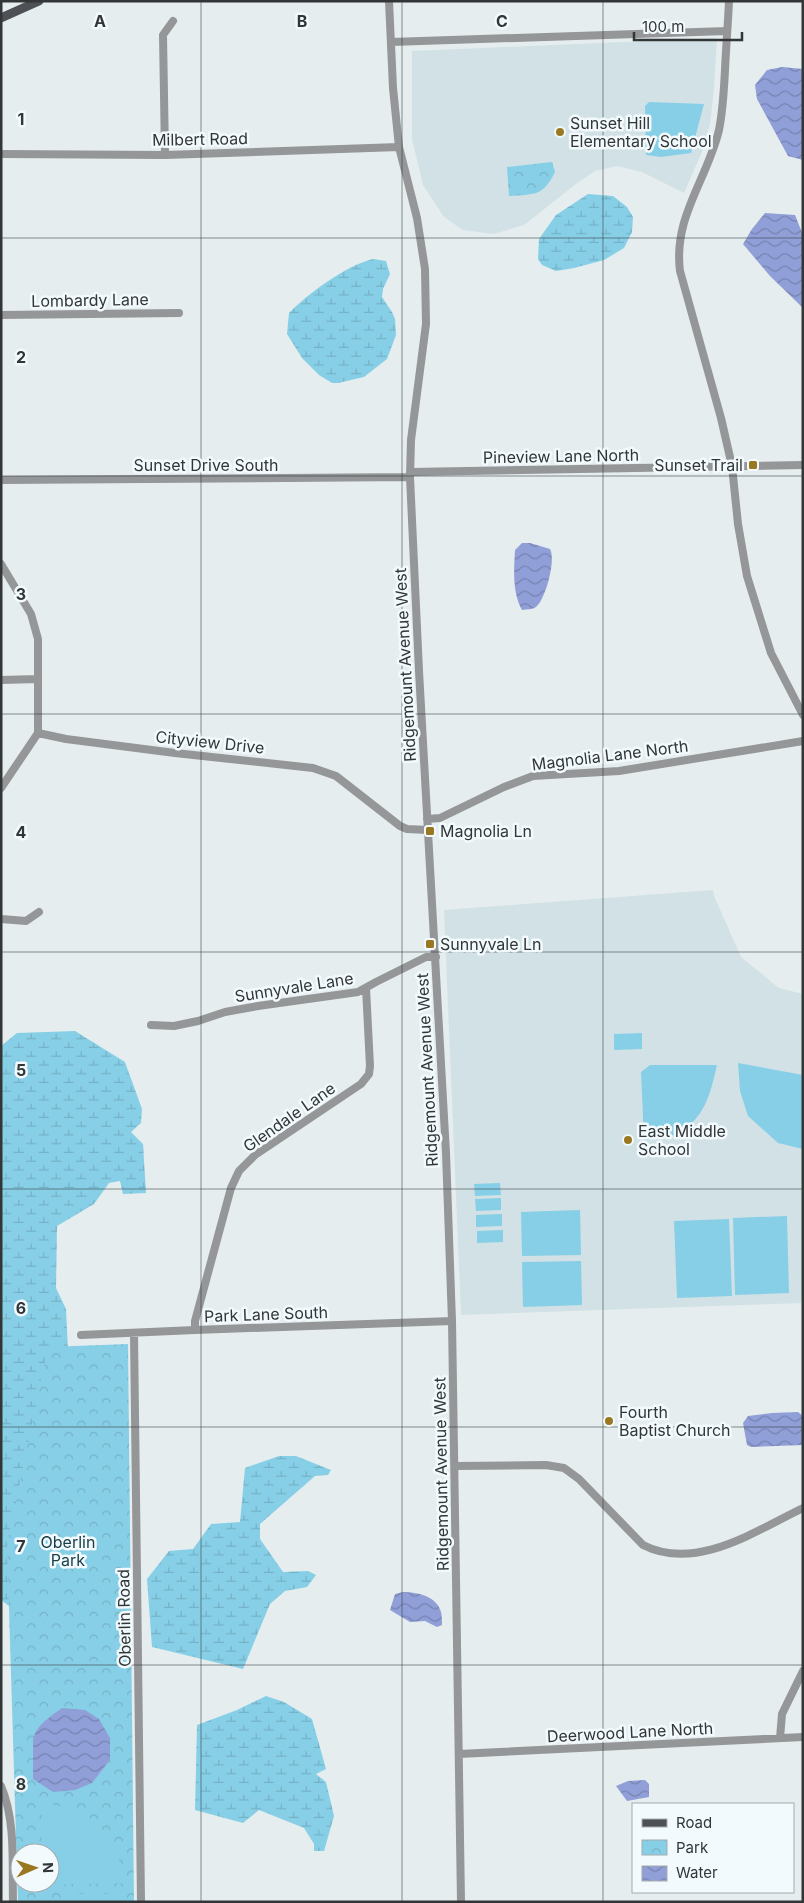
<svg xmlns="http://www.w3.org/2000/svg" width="804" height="1903" font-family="Inter,sans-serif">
<defs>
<pattern id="wetland-marsh" width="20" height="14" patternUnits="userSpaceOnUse" patternTransform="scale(1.25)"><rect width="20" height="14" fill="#87cfe6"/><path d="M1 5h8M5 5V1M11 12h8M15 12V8" fill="none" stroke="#75b2c6"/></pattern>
<pattern id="park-crowns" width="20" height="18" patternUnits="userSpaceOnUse" patternTransform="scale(1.25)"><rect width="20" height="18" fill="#87cfe6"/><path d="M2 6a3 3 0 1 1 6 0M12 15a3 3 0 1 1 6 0" fill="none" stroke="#75b2c6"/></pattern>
<pattern id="water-waves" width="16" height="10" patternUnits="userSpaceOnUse" patternTransform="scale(1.25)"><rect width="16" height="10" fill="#909fd8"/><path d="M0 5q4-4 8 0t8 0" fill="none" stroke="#7682b0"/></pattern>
</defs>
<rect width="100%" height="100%" fill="#e5edef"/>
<path fill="#d1e1e6" d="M717,38L714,89L710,124L702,152L684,193L642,172L617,166L595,171L576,184L524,225L494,234L463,230L444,217L423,185L412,139V51Z
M713,890L714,896L741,957L779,988L803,994V1286L801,1303L461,1315L444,910Z"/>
<path fill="url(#wetland-marsh)" d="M588,194L613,196L627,207L633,217L632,232L624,248L604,260L574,268L556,271L542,265L538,259L539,239L556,215Z
M373,259L386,261L390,274L383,289L382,297L392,312L395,319L396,335L387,359L364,377L338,383H332L319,375L302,358L287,334L289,313C309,293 345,266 373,259Z
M75,1031L125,1062L142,1109L141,1123L131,1132L143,1144L146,1193L123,1194L120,1181L109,1183L94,1204L57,1226L56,1288L66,1309L68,1350L9,1606L1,1600V1046L17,1033Z
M279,1456H296L331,1470L328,1475L315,1476L260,1524V1539L283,1572L308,1571L316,1575L307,1587L285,1591L270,1604L243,1669L152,1647L147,1579L169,1551L193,1549L211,1524L240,1522L245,1468Z
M266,1696L284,1702L312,1719L326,1769L316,1774L326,1782L334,1816L324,1851H314V1844L304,1828L259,1810L243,1823L195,1810L197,1725L237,1710Z"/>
<path fill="url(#park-crowns)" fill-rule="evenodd" d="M552,162L555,172C543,197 534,194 509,196L507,167Z
M128,1344L134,1902H18L7,1544L48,1347ZM20,1853H50V1883H20Z"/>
<path fill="#87cfe6" d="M649,102L704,104L691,153L661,157L646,155L645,106Z
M642,1033V1049L614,1050V1034Z
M738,1063L803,1075V1149L778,1143L748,1116L740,1091Z
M650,1065H717C710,1095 704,1123 671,1136C663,1139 653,1139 644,1140L641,1072Z
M500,1183L501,1195L475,1196L474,1184Z
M501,1198V1210L476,1211L475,1199Z
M580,1210L581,1255L522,1256L521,1212Z
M502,1214V1226L476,1227V1215Z
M787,1216L789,1293L735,1295L733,1218Z
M729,1219L732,1296L677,1298L674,1221Z
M503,1230V1242L477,1243V1231Z
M581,1261L582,1305L523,1307L522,1262Z
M42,1803C52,1805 63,1806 73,1809C105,1821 119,1852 126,1883L47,1885L44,1883H50V1853H42Z
M76,1894H116V1902H76Z"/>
<path fill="url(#water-waves)" d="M782,67L803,69V160L788,156L757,99L755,85L767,70Z
M765,213L795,215L803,235V308L770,276L743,244L752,229Z
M522,543H530L550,549C556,560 546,597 537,606C533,610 527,609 522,610C512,592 514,569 515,550Z
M798,1412L803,1416V1445L751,1447L747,1445L743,1423L748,1416L772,1413Z
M403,1592C417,1592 437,1596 441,1612C442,1616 442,1621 442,1625L437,1627L425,1621L410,1622L390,1610L395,1594Z
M62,1708L85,1710L99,1719L110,1738V1760L92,1783L75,1790L53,1792L33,1779V1740C36,1725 50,1717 62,1708Z
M645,1780L649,1784V1797L627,1801L616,1786L628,1781Z"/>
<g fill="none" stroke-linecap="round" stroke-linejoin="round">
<path stroke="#949698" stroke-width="8" d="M389,1L393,88L399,147L417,218L425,269L426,324L411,440L410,477L419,671L446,1153L452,1321L461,1902
M729,1C728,24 726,47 725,70C724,90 723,110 719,130C707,180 673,217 680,271L721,418L732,466L738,524L747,576L771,653L803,715
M391,42L727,31
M1,154L165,155L399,147
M165,155L163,35L173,21
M1,315L179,313
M410,472L803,465
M1,480L410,477
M1,564L31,614L38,639V733
M1,680L38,679
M38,733L66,739L175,753L313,768L336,776L400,826L407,829L428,830
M1,788L38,733
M427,819L440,818L504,787L533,776L619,771L803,741
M1,919L26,921L39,912
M151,1025L174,1026L198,1021L225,1012L258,1006L358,992L376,982L426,957H436
M195,1330V1321L231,1188L239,1171L255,1155L361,1084L369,1074L370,1066L366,988
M134,1333L141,1902
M81,1335L195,1330L452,1321
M455,1466L546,1465L564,1468L579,1479L643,1545C696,1572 755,1531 803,1508
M780,1738L782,1714L803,1671
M459,1754L803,1737
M1,1786C16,1821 12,1864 13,1902"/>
<path stroke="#4d5155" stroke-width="9" d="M1,18L39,1"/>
</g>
<path fill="none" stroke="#323637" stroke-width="1" stroke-opacity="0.55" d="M201,1V1902M402,1V1902M603,1V1902M1,238H803M1,476H803M1,714H803M1,952H803M1,1189H803M1,1427H803M1,1665H803"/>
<g fill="#9a7822" stroke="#f2fafd" stroke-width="2">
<circle cx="560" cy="132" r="5"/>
<rect x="748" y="460" width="10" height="10" rx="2.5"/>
<rect x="425" y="826" width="10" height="10" rx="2.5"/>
<rect x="425" y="939" width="10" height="10" rx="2.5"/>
<circle cx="628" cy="1140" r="5"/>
<circle cx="609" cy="1421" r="5"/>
</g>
<g text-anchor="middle" stroke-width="5" stroke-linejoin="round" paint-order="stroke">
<g font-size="16" fill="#323637" stroke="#f2fafd" text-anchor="start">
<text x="570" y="129">Sunset Hill<tspan x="570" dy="18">Elementary School</tspan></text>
<text x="743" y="471" text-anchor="end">Sunset Trail</text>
<text x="440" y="837">Magnolia Ln</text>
<text x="440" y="950">Sunnyvale Ln</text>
<text x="638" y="1137">East Middle<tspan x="638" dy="18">School</tspan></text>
<text x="619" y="1418">Fourth<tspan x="619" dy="18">Baptist Church</tspan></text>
</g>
<g font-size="16" fill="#323637" stroke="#f2fafd">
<text transform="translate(200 139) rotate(-1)" y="6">Milbert Road</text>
<text transform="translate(90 300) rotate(-1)" y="6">Lombardy Lane</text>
<text transform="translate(561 456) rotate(-1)" y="6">Pineview Lane North</text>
<text x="206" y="471">Sunset Drive South</text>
<text transform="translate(405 665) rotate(-93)" y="6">Ridgemount Avenue West</text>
<text transform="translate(210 742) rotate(6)" y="6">Cityview Drive</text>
<text transform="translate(610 755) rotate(-7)" y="6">Magnolia Lane North</text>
<text transform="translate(294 987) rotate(-9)" y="6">Sunnyvale Lane</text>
<text transform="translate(427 1070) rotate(-93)" y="6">Ridgemount Avenue West</text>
<text transform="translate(289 1117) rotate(-35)" y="6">Glendale Lane</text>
<text transform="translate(266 1314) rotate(-2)" y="6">Park Lane South</text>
<text transform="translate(441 1474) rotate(-91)" y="6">Ridgemount Avenue West</text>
<text transform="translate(124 1618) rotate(-91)" y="6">Oberlin Road</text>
<text transform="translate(630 1732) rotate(-3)" y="6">Deerwood Lane North</text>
</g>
<g font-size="16" fill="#1b404b" stroke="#f2fafd">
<text x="68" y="1548">Oberlin<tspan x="68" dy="18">Park</tspan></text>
</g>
</g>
<g font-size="16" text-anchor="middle" font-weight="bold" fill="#323637" stroke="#f2fafd" stroke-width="5" stroke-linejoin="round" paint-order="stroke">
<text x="100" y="27">A</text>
<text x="302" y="27">B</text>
<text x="502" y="27">C</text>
<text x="21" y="125">1</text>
<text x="21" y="363">2</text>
<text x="21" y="600">3</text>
<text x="21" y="838">4</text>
<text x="21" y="1076">5</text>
<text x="21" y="1314">6</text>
<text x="21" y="1552">7</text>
<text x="21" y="1790">8</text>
</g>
<rect width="804" height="1903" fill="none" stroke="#323637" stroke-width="5"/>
<rect x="632" y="1803" width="162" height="90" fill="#f2fafd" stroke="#a5acae"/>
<rect x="642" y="1819" width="25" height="8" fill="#4d5155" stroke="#a5acae"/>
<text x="676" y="1828" font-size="15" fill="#323637">Road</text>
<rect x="642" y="1840" width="25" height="15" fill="url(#park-crowns)" stroke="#a5acae"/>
<text x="676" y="1853" font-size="15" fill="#323637">Park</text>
<rect x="642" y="1866" width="25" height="15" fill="url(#water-waves)" stroke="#a5acae"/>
<text x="676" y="1878" font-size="15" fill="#323637">Water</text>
<g transform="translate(35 1868) rotate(88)"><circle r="24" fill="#f2fafd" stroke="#a5acae"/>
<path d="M0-4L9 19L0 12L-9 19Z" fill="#9a7822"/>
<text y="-8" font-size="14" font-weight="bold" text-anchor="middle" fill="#323637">N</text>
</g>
<path d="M634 32v8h108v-8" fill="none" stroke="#323637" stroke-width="2.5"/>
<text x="642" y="32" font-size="15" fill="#323637" stroke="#f2fafd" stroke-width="4" paint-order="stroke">100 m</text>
</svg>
